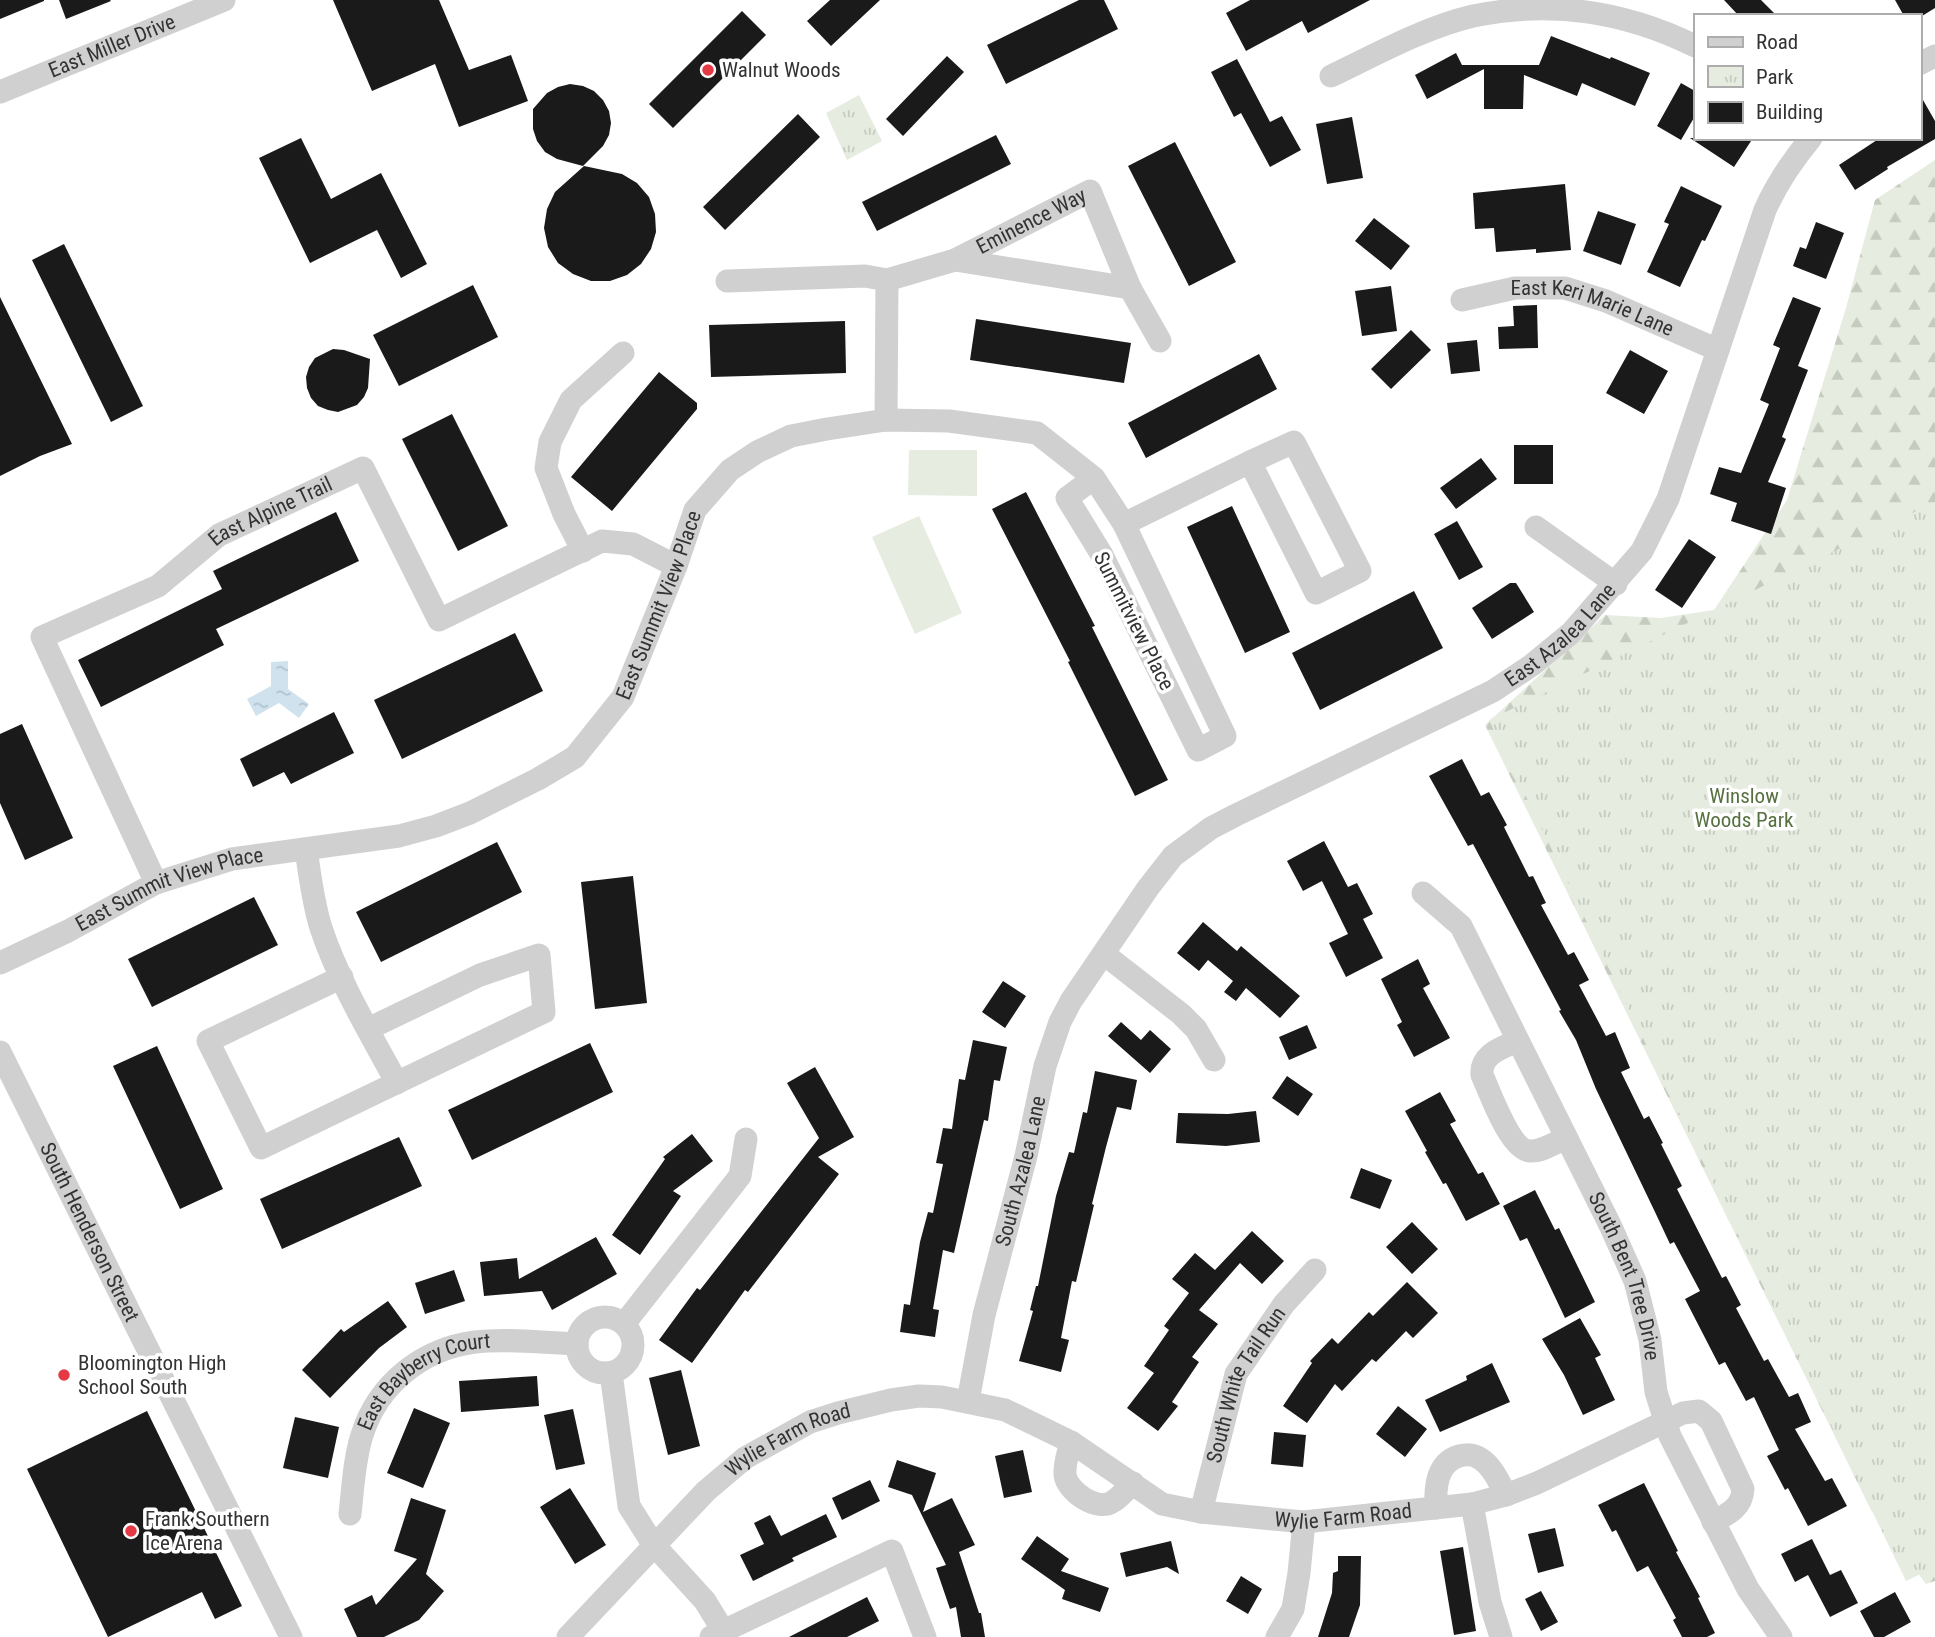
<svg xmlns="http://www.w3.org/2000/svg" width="1935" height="1637" font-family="'Roboto Condensed',sans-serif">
<defs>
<pattern id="forest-firs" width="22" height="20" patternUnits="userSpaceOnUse" patternTransform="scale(1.75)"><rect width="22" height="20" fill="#e6ecdf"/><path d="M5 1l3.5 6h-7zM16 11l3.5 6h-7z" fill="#c6cbc0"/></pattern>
<pattern id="park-tufts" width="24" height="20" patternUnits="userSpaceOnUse" patternTransform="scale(1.75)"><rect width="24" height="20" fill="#e6ecdf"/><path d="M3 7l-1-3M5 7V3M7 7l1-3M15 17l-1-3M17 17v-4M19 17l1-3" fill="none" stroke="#c6cbc0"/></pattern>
<pattern id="water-ripples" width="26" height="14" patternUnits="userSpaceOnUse" patternTransform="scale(1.75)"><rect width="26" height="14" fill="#cfe2ee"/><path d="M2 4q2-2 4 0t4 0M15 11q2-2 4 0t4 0" fill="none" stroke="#b2c2cd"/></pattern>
</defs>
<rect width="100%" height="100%" fill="#fff"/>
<path fill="#e6ecdf" d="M909,450H977V496L908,495Z
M919,516L962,613L915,634L872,537Z"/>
<path fill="url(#forest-firs)" d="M1935,160V1581L1926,1584L1871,1510L1485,725L1605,615L1661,618L1714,610L1787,500L1846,308L1875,200Z"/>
<path fill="url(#park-tufts)" d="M859,95L882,141L847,160L826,113Z
M1935,502V1567L1906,1581L1489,720Z"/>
<path fill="url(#water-ripples)" d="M288,661V689L309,704L299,718L279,703L256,716L247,699L271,686V662Z"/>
<path fill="#1a1a1a" d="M0,0H44V1L0,19Z
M59,0H110L111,1L66,19Z
M333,0H439L469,70L511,55L528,101L459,127L435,64L372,91Z
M830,0H880L831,46L807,21Z
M1079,0H1104L1118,29L1006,84L987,45Z
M1250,0H1370L1308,33L1302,21L1246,51L1226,13Z
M1724,0H1761L1777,16H1739Z
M1895,0H1935V8L1922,16H1904Z
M742,11L766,35L673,128L649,104Z
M1551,36L1610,59L1611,57L1650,73L1635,106L1582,83L1577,96L1524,75L1523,109H1484V69L1427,99L1415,75L1456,53L1462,65H1539Z
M947,56L964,72L903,136L886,119Z
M1237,59L1270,122L1282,116L1301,150L1270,167L1241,113L1234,117L1211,72Z
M1681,83L1695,91V116L1681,140L1657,126Z
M570,84L583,86L594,91L603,100L609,111L611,123L609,135L603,146L583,166L557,159L545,152L537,141L533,129V109L547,93L558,87Z
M1919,93L1935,121V139L1887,167L1888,169L1855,190L1839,165L1880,138H1919Z
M798,114L820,137L725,230L703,207Z
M1352,117L1363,178L1327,184L1316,124Z
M996,135L1011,164L877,231L862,202Z
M301,138L331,199L381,173L427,264L401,278L377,230L310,263L259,158Z
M1690,138H1753L1734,167Z
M1175,142L1236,262L1189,286L1128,166Z
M584,166L622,174L637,183L649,197L655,214L656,232L651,249L641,264L627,275L610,281H591L573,274L558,263L548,247L544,228L547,209L555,192Z
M1565,184L1571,250L1536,253V249L1496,252L1494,228L1475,229L1473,193Z
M1681,186L1722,206L1705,241L1702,240L1680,287L1647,272L1669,224L1664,222Z
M1598,211L1636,224L1621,265L1583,251Z
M1374,218L1410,246L1391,270L1355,241Z
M1816,222L1844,233L1826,279L1793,266L1800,247L1806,249Z
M64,244L143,406L111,422L32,260Z
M473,285L498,337L399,386L373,335Z
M1391,286L1397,331L1362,336L1355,291Z
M0,297L72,444L40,456L0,476Z
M1793,297L1821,308L1798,366L1808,370L1782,437L1786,439L1768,482L1786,488L1771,534L1731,521L1737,503L1710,494L1719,467L1741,473L1769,404L1760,400L1780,348L1773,345Z
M1537,305L1538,348L1499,349L1498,327L1514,326L1513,306Z
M976,319L1131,343L1124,383L970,360Z
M845,321L846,373L711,377L709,325Z
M1411,330L1431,350L1391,389L1371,369Z
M1477,340L1480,371L1451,374L1447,343Z
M333,349L344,350L370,359L368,388L364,397L357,405L338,412L328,410L318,406L311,398L307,388L306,377L309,367L315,358Z
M1630,350L1668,371L1644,414L1606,393Z
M1259,354L1277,389L1146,458L1128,423Z
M659,372L697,403V409L612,511L571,477Z
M452,414L508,526L458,551L402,439Z
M1514,445H1553V484H1514Z
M1481,458L1497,479L1456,509L1440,488Z
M1026,492L1095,626L1092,627L1168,780L1135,796L1068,662L1070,661L992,509Z
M1232,506L1290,632L1245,653L1187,527Z
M336,512L359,561L216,629L224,645L101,707L78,660L222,589L213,571Z
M1457,521L1483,567L1459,580L1434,534Z
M1689,539L1716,557L1682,608L1655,590Z
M1510,583H1516L1534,612L1492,639L1472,608Z
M1414,591L1443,648L1320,710L1292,653Z
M515,633L543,691L402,759L374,700Z
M334,712L354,753L291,784L284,772L253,787L240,759Z
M22,724L73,838L25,860L0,803V734Z
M1462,759L1481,796L1489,792L1507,825L1504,827L1529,877L1533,876L1546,903L1541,905L1568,955L1574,952L1589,980L1579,985L1606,1036L1615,1032L1630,1068L1621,1072L1644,1119L1649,1116L1663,1143L1661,1144L1682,1186L1677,1189L1722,1278L1726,1276L1741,1305L1736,1308L1764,1361L1768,1359L1789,1397L1798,1393L1811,1422L1795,1429L1825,1481L1832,1478L1847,1506L1808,1526L1788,1488L1785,1490L1767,1456L1779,1450L1754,1397L1746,1401L1725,1362L1719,1365L1685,1299L1700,1291L1674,1242L1670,1244L1655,1212L1596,1089L1576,1040L1559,1011L1561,1010L1473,844L1468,846L1429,776Z
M1324,841L1348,887L1357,883L1373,914L1363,919L1383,958L1346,977L1329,943L1348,934L1322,881L1303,891L1287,861Z
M497,842L522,892L381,962L356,912Z
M633,876L647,1003L595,1009L581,882Z
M254,897L278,945L152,1007L128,959Z
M1203,922L1237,951L1241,946L1300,996L1280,1018L1246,988L1236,1001L1224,992L1233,981L1208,960L1199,971L1177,953Z
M1418,959L1430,984L1423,988L1450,1038L1414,1057L1397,1025L1402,1022L1381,979Z
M1003,981L1026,996L1005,1028L982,1012Z
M1121,1022L1141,1040L1150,1030L1171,1049L1150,1073L1108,1036Z
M1307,1025L1317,1048L1289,1060L1279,1037Z
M973,1040L1007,1047L1000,1081L994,1080L988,1121L984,1120L954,1253L943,1250L933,1309L939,1310L935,1337L900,1332L904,1304L910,1305L920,1242L928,1212L933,1213L943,1164L936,1163L943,1128L952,1129L959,1079L965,1080Z
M590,1043L613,1092L472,1160L448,1110Z
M157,1046L223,1189L180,1209L113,1066Z
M815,1067L854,1137L818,1157L839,1174L748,1292L745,1290L692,1363L659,1340L697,1288L700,1290L819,1138L787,1083Z
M1095,1071L1137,1080L1131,1110L1117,1107L1106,1147L1092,1204L1094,1205L1076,1282L1072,1281L1061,1338L1069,1340L1061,1372L1019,1361L1033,1311L1030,1310L1036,1286H1038L1056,1196L1069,1152L1074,1153L1083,1112L1087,1113Z
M1287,1076L1313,1094L1298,1116L1272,1098Z
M1440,1092L1456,1121L1450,1124L1478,1174L1483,1172L1500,1204L1466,1221L1446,1183L1443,1184L1425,1152L1427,1151L1405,1111Z
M1256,1111L1260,1142L1226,1146L1176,1143L1178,1113L1228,1114Z
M692,1134L713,1161L673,1191L681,1196L640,1255L612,1235L665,1159L663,1157Z
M399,1137L422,1186L282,1249L260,1199Z
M1361,1168L1392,1180L1380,1209L1350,1198Z
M1535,1190L1555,1230L1559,1228L1595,1302L1565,1318L1527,1238L1520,1241L1503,1206Z
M1412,1222L1438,1249L1412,1274L1386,1247Z
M1252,1231L1284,1261L1262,1284L1240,1263L1199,1310L1218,1324L1192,1357L1199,1362L1172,1402L1178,1406L1158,1431L1127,1408L1154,1373L1144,1366L1169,1330L1164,1326L1189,1293L1172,1279L1195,1253L1215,1270Z
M596,1237L617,1274L552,1310L542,1291L484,1296L480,1262L517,1258L519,1279Z
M454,1270L465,1301L425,1314L415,1283Z
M1407,1282L1438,1313L1413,1338L1406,1331L1376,1362L1372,1359L1342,1391L1335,1384L1307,1423L1283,1406L1312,1363L1310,1361L1332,1338L1338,1344L1369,1312L1373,1316Z
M388,1301L407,1327L379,1348L330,1398L302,1370L341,1329L344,1332Z
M1580,1318L1601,1355L1595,1358L1615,1400L1583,1415L1564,1375L1542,1339Z
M1492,1363L1510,1402L1440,1432L1425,1400L1467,1380L1466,1376Z
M681,1370L700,1446L668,1455L649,1378Z
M537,1376L539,1406L461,1412L459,1381Z
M1398,1406L1427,1429L1405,1457L1376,1434Z
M414,1408L450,1423L423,1488L387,1473Z
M573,1409L585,1464L556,1470L544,1415Z
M147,1411L242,1606L215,1619L202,1592L108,1637L27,1469Z
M295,1417L339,1427L328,1478L283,1468Z
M1274,1432L1306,1435L1303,1467L1271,1464Z
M1023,1450L1032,1492L1004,1498L995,1456Z
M897,1460L936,1473L923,1512L952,1498L975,1545L959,1552L979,1613H981L985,1637H961L956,1607L950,1609L936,1568L946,1565L912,1495L888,1487Z
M870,1480L880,1501L842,1520L832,1498Z
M1644,1483L1678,1551L1676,1552L1700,1597L1698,1598L1715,1633L1707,1637H1682L1673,1620L1676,1618L1648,1566L1637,1572L1616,1530L1612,1532L1598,1505Z
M570,1488L606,1545L575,1564L540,1507Z
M411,1498L446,1510L426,1574L444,1591L419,1620L384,1637H357L344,1609L372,1595L376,1605L417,1559L394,1551Z
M826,1514L837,1537L792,1558L794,1561L753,1581L740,1555L764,1544L754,1523L770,1515L781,1536Z
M1555,1528L1564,1566L1538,1573L1528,1534Z
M1037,1536L1069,1559L1061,1571L1109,1588L1100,1612L1062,1599L1065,1590L1021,1559Z
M1812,1539L1830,1575L1841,1570L1858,1603L1830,1617L1808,1575L1795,1582L1781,1554Z
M1171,1541L1179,1574L1167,1567L1126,1577L1120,1553Z
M1463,1547L1476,1631L1454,1635L1440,1551Z
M1338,1556H1361L1360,1605L1349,1637H1318L1332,1593L1333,1573L1338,1571Z
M1241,1576L1262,1589L1248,1614L1226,1601Z
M1541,1591L1558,1622L1541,1631L1525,1599Z
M1895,1592L1911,1622L1884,1637H1874L1860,1611Z
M867,1597L879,1621L847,1637H789Z"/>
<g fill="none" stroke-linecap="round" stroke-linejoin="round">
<g stroke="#d0d0d0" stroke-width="23">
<path d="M1919,64L1935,56"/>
<path d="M1331,76C1377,54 1423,28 1473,16C1552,0 1624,11 1695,46"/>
<path id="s1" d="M0,92L224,0"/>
<path d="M955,260L1130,288"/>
<path id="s2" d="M727,281L865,276L887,280L955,260L1090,191L1130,288L1160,341"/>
<path id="s3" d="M1462,300L1515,288H1565L1606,301L1718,350"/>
<path d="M886,420L887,280"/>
<path d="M1294,442L1360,571L1316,593L1250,462Z"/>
<path d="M1124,524L1250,462"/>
<path d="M1536,527L1616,584"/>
<path d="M583,551L564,514L546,468L550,442L571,400L623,353"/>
<path d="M306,849C310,876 313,903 321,928C339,982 370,1033 397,1083"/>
<path id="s4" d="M156,883L42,637L158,586L219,535L363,468L439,620L602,541L633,544L676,566"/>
<path id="s5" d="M1423,893L1461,926L1611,1227L1635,1281L1650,1340L1656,1392L1670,1436L1748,1589L1781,1637"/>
<path d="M1104,954L1181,1014L1196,1029L1214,1060"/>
<path id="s6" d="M0,963L68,931L156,883L232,859L399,836L436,826L470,813L538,779L575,757L623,697L676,566L695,510L730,470L757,452L791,436L827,429L886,420L949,421L1037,433L1094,478L1124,524L1225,736L1198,750L1102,555L1067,498L1094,478"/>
<path d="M342,977L208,1041L261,1148L544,1012L539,955L480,975L368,1029"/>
<path d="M1517,1041C1502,1048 1480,1054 1482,1075C1490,1092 1510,1150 1530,1151C1541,1152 1555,1143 1566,1138"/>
<path id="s7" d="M0,1052L291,1637"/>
<circle cx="605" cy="1345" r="28"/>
<path d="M624,1324L740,1176L746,1139"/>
<path d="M611,1373L629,1506L653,1544L705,1601L727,1637"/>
<path id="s8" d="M968,1401L984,1315L1026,1156L1045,1066L1060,1022L1071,1001L1148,888L1173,856L1211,828L1236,815L1493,691L1532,665L1571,633L1642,551L1668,499L1765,210C1777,183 1792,161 1811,138"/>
<path d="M1071,1442C1068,1453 1064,1465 1065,1475C1067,1491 1097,1512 1112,1502C1120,1498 1126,1489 1133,1483"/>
<path d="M1472,1504L1490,1602L1501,1637"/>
<path d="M1436,1508C1435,1489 1436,1463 1459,1456C1463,1455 1471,1454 1475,1456C1491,1462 1499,1482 1506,1495"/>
<path id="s9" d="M1201,1512L1236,1374L1284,1304L1315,1270"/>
<path id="s10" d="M350,1514C353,1488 354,1460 362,1435C378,1384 422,1349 475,1342C508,1338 543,1343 577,1344"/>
<path id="s11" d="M568,1637L706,1491L745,1458L810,1422L838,1413L891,1400L919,1396L942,1397L1005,1410L1071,1442L1162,1504L1201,1512L1304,1522L1472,1504L1506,1495L1537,1483L1683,1413L1699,1411L1711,1421L1743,1489C1742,1508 1728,1514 1713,1522"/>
<path d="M711,1637L892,1551L925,1637"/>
<path d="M1277,1637L1293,1609L1299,1573L1304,1522"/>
</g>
</g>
<g fill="#e63946" stroke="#fff" stroke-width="2.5">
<circle cx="708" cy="70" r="7"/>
<circle cx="64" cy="1375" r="7"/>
<circle cx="131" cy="1531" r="7"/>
</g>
<g text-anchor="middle" stroke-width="7" stroke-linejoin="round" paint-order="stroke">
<g font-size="21" fill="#333" stroke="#fff">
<text dy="7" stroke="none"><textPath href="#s1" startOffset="121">East Miller Drive</textPath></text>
<text dy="7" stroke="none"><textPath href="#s2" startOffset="317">Eminence Way</textPath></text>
<text dy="7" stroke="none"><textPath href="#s3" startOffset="135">East Keri Marie Lane</textPath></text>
<text dy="7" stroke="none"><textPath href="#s4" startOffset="534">East Alpine Trail</textPath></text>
<text dy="7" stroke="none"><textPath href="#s6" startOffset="793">East Summit View Place</textPath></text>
<text transform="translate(1134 621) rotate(63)" y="7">Summitview Place</text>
<text dy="7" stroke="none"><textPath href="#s8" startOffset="1040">East Azalea Lane</textPath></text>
<text dy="7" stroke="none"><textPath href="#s6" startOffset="186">East Summit View Place</textPath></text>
<text dy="7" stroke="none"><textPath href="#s8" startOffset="236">South Azalea Lane</textPath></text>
<text dy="7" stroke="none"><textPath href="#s7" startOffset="201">South Henderson Street</textPath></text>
<text dy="7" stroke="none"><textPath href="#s5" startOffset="438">South Bent Tree Drive</textPath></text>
<text dy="7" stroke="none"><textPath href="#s9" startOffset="136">South White Tail Run</textPath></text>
<text dy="7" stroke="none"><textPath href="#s10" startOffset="168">East Bayberry Court</textPath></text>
<text dy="7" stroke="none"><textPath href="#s11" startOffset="299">Wylie Farm Road</textPath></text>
<text dy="7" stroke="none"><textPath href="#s11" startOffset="892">Wylie Farm Road</textPath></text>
</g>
<g font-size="21" fill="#333" stroke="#fff" text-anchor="start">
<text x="722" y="77">Walnut Woods</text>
<text x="78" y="1370">Bloomington High<tspan x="78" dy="24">School South</tspan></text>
<text x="145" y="1526">Frank Southern<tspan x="145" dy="24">Ice Arena</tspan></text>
</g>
<g font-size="21" fill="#56703f" stroke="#fff">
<text x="1744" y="803">Winslow<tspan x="1744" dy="24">Woods Park</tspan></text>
</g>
</g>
<rect x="1694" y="14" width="228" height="126" fill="#ffffff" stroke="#adadad" stroke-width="2"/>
<rect x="1708" y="37" width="35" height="10" fill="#d0d0d0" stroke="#adadad" stroke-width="2"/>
<text x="1756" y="49" font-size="21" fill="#333333">Road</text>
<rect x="1708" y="66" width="35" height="21" fill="url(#park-tufts)" stroke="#adadad" stroke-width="2"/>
<text x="1756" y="84" font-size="21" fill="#333333">Park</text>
<rect x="1708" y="102" width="35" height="21" fill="#1a1a1a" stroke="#adadad" stroke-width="2"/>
<text x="1756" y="119" font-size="21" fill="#333333">Building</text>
</svg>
